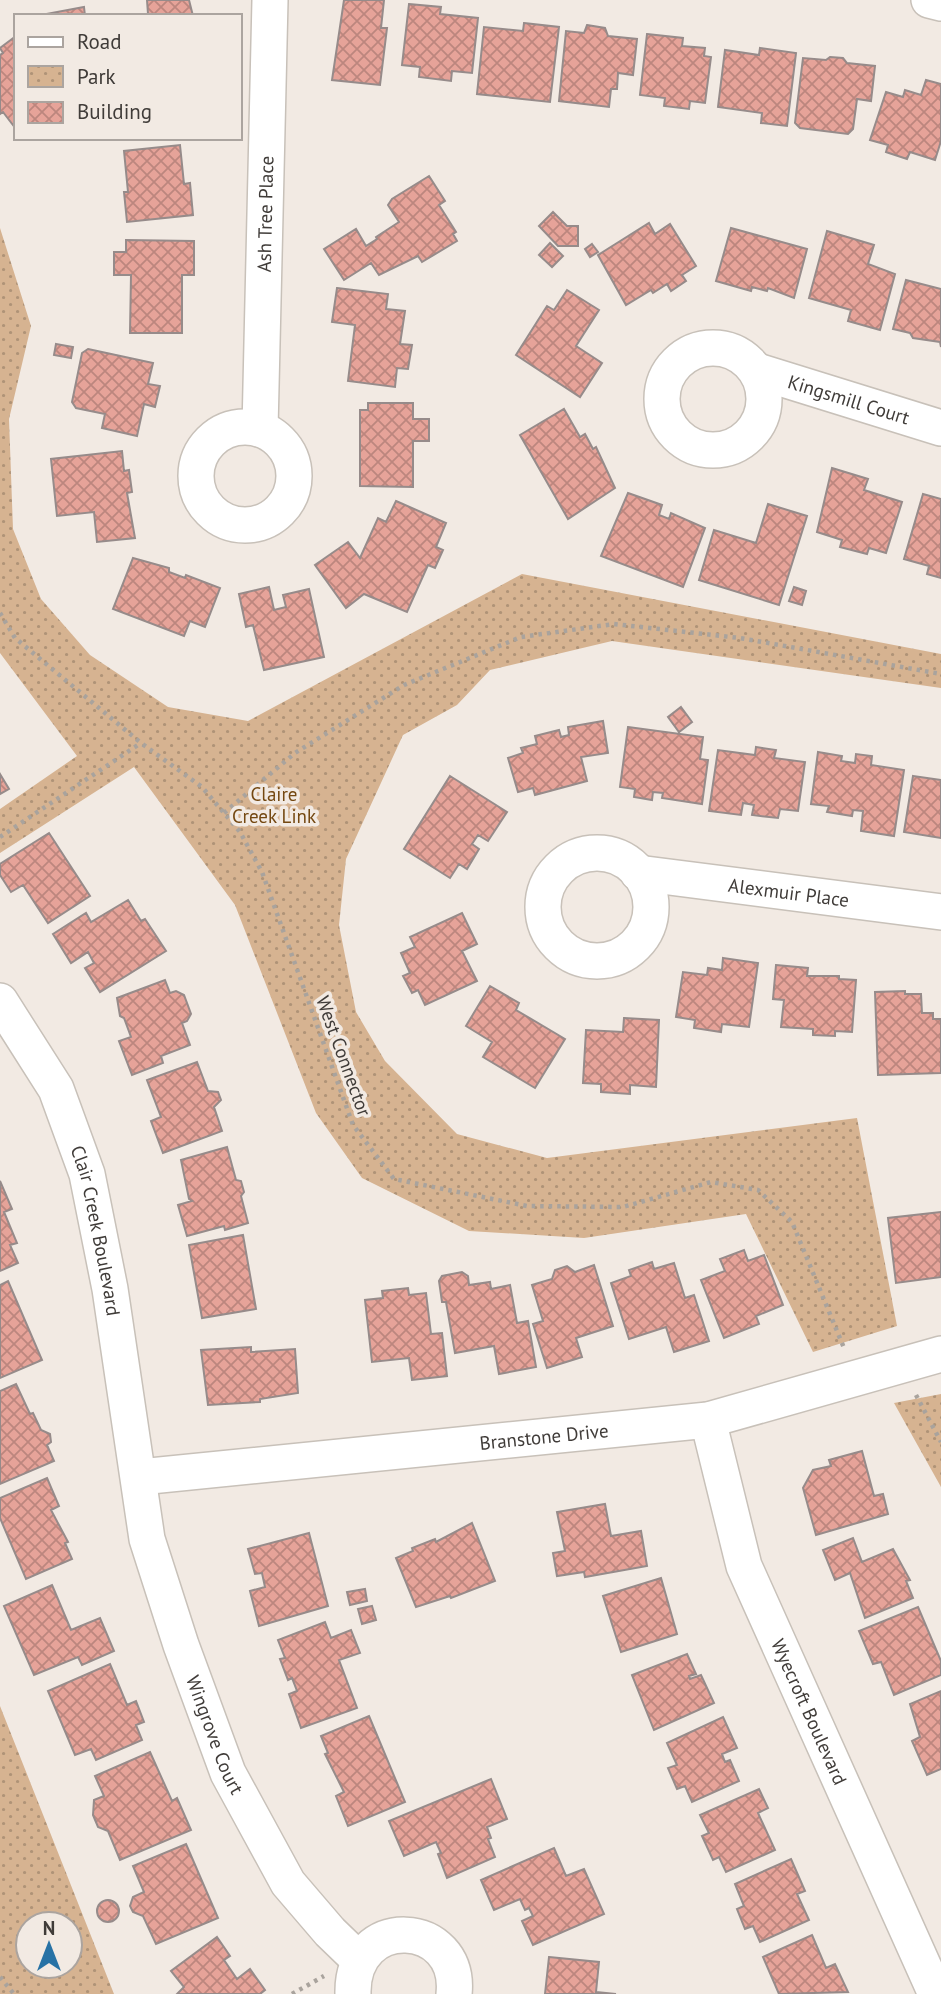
<svg xmlns="http://www.w3.org/2000/svg" width="941" height="1994" font-family="'PT Sans',sans-serif">
<defs>
<pattern id="park-dots" width="8" height="8" patternUnits="userSpaceOnUse" patternTransform="scale(1.75)"><rect width="8" height="8" fill="#d6b391"/><path d="M2 2h.1M6 6h.1" fill="none" stroke="#af9377" stroke-width="1.8" stroke-linecap="round"/></pattern>
<pattern id="building-cross-hatch" width="8" height="8" patternUnits="userSpaceOnUse" patternTransform="scale(1.75)"><rect width="8" height="8" fill="#e6a399"/><path d="M0 0l8 8M0 8l8-8" fill="none" stroke="#bc867e"/></pattern>
</defs>
<rect width="100%" height="100%" fill="#f2eae3"/>
<path fill="url(#park-dots)" fill-rule="evenodd" d="M0,228L31,326L9,419L13,529L41,599L90,655L168,707L248,721L522,574L941,654V688L612,641L490,670L457,705L403,735L346,859L339,925L356,1012L385,1061L457,1134L547,1158L857,1118L897,1326L813,1352L746,1214L584,1238L469,1231L362,1178L316,1113L235,905L134,767L0,853V809L77,756L0,653Z
M941,1394V1487L894,1403Z
M0,1706L114,1994H0ZM70,1924V1966H28V1924Z"/>
<path fill="url(#building-cross-hatch)" stroke="#968b8a" stroke-width="2" d="M147,0H189L193,16H142L148,14Z
M344,0H384L381,28H387L380,85L332,80Z
M409,4L441,7L440,14L478,18L472,73L452,71L451,81L419,77L420,67L402,65Z
M84,7L85,16H46V14Z
M524,23L559,27L550,102L477,94L484,27L523,31Z
M587,25L605,28L608,36L637,39L633,75L618,73L617,89H611L609,107L559,101L566,31L584,33Z
M647,34L683,38L682,46L705,48L704,56L711,57L705,103L690,101L689,109L664,106L665,98L640,95Z
M16,36V129L3,112L0,114V55L3,53L0,48Z
M760,48L796,53L787,126L761,123L762,113L718,107L725,50L759,55Z
M830,57L843,58L847,63L875,66L871,101L857,99L853,129L848,134L800,128L795,123L803,58L826,60Z
M926,80L941,84V141L935,160L910,152L907,159L886,152L888,145L870,140L886,92L903,97L905,90L921,95Z
M180,145L184,184L190,183L193,215L127,222L124,192H128L124,151Z
M429,176L445,201L439,205L456,232L453,234L457,241L422,262L418,256L379,275L371,263L344,280L324,249L356,229L366,246L377,239L376,237L399,222L388,205L392,199Z
M553,212L567,226H578V246H558L539,226Z
M649,223L655,234L670,224L696,266L682,275L686,281L671,291L667,284L653,293L651,290L626,305L598,255Z
M731,228L807,249L794,298L768,288L767,291L752,287L751,291L716,281Z
M827,231L874,245L868,264L895,274L880,330L848,321L851,310L809,298Z
M126,240L194,241V275H182V333H130L131,275H114V252H126Z
M550,243L563,256L552,267L539,255Z
M592,244L598,252L590,257L585,249Z
M906,280L941,289V347L940,342L913,338L910,333L893,329Z
M337,288L388,294L386,309L405,311L400,344L412,345L408,369L397,368L395,387L348,381L355,325L332,322Z
M567,290L599,310L576,346L602,363L580,397L516,355L547,306L554,310Z
M56,344L73,347L71,358L54,355Z
M88,349L153,363L148,384L160,386L155,407L144,404L137,436L102,428L105,414L76,408L72,402L82,353Z
M368,403H413V419H429V441H413V487L360,486V410H368Z
M564,409L580,437L585,434L593,449L596,447L615,488L568,519L520,435Z
M122,451L124,471L129,470L132,492L127,493L135,538L97,542L94,512L57,516L51,459Z
M832,468L868,479L864,490L902,502L886,553L869,548L867,554L840,547L842,540L817,532Z
M628,493L662,505L659,515L669,519L671,513L705,528L683,587L601,556Z
M923,494L941,499V578L927,574L929,566L904,559Z
M396,501L446,523L436,547L443,550L435,568L428,565L407,612L364,594L346,608L315,565L348,542L360,558L378,518L386,522Z
M768,504L807,516L779,605L699,580L714,530L756,543Z
M133,558L169,568V572L185,578L186,575L220,588L205,627L190,621L184,636L113,609Z
M269,587L274,610L286,607L283,595L309,589L324,657L264,670L253,625L246,627L239,594Z
M794,587L806,591L802,605L789,601Z
M681,707L692,722L679,732L668,717Z
M603,721L608,753L581,757L587,781L535,795L533,788L518,792L508,758L523,753L521,748L537,744L535,736L559,730L561,737L569,735L568,727Z
M628,727L703,737L700,759L708,760L702,804L662,798L663,793L653,792L652,800L634,797L635,789L620,787Z
M756,747L776,750L774,758L805,762L798,811L780,809L778,818L752,815L754,805L743,803L741,815L709,811L718,750L755,755Z
M818,752L842,756L841,761L855,763L856,754L872,756L871,765L904,770L894,836L861,831L863,811L853,810L852,816L827,812L829,806L811,804Z
M0,774L9,789L0,794Z
M450,776L507,812L488,841L478,835L472,844L479,849L467,869L459,864L450,878L404,849Z
M913,776L941,780V838L904,832Z
M49,833L90,896L48,923L23,885L11,892L0,875V864Z
M128,900L141,921L145,919L166,951L100,992L85,968L94,963L88,952L71,963L53,934L86,913L91,922Z
M462,913L477,944L462,951L477,981L425,1005L418,990L412,993L403,976L410,973L401,953L415,947L410,937Z
M723,958L758,963L749,1027L722,1024L721,1032L694,1028L695,1020L676,1017L683,972L707,975L708,968L722,970Z
M776,965L808,968L807,976H839V979L856,980L852,1032L835,1031V1036L813,1035V1029L781,1027L784,1000L773,999Z
M165,980L170,993L176,991L184,995L191,1014L187,1021L182,1023L190,1045L161,1056L163,1063L132,1075L119,1041L131,1037L124,1018L120,1016L117,998Z
M490,986L519,1003L516,1010L565,1039L535,1088L483,1057L492,1042L466,1026Z
M905,991V994H921L922,1013H933V1019H941V1073L878,1075L875,992Z
M624,1018L659,1020L656,1087L630,1085V1094L601,1092V1084L583,1083L586,1030L623,1032Z
M197,1062L208,1091L218,1092L221,1100L214,1107L222,1131L163,1153L151,1121L161,1117L147,1080Z
M227,1147L236,1180L241,1181L244,1192L241,1196L248,1223L225,1230L224,1226L187,1236L178,1205L192,1201L189,1199L181,1160Z
M0,1181L12,1209L4,1212L17,1243L10,1245L18,1263L0,1271Z
M941,1212V1277L896,1283L888,1218Z
M243,1235L256,1309L202,1318L189,1245Z
M744,1250L748,1261L764,1255L783,1305L756,1316L759,1324L724,1338L701,1280L725,1271L720,1259Z
M652,1262L654,1269L674,1263L685,1298L694,1295L709,1341L674,1352L666,1327L629,1339L611,1283L631,1276L629,1270Z
M594,1265L613,1326L576,1338L582,1357L547,1368L533,1324L543,1321L532,1285L552,1279L555,1270L567,1266L575,1272Z
M462,1272L468,1276L469,1285L490,1282L491,1289L510,1285L517,1323L528,1321L536,1367L499,1374L494,1346L455,1353L446,1302H442L439,1281L442,1276Z
M8,1281L42,1360L0,1378V1285Z
M408,1288L409,1295L426,1293L431,1334L442,1333L447,1376L412,1380L409,1358L372,1362L365,1300L383,1298L382,1291Z
M251,1347V1352L295,1349L298,1393L260,1399V1402L208,1405L201,1350Z
M16,1384L30,1414L33,1413L41,1430L50,1434L51,1442L47,1445L54,1461L0,1484V1391Z
M862,1451L874,1496L883,1494L888,1514L816,1535L803,1488L813,1470L831,1466L829,1460Z
M47,1478L59,1506L51,1510L68,1542L65,1543L72,1559L26,1579L0,1518V1498Z
M605,1504L611,1536L641,1531L647,1566L585,1577L584,1572L557,1576L553,1553L565,1551L557,1512Z
M472,1523L495,1581L451,1598L450,1596L416,1607L396,1558L413,1551L412,1548L435,1539L436,1542Z
M309,1533L328,1606L259,1626L250,1591L265,1587L262,1573L255,1574L248,1549Z
M853,1538L862,1562L893,1549L910,1580L906,1581L913,1598L865,1618L850,1573L835,1580L823,1550Z
M661,1578L677,1634L621,1652L603,1596Z
M52,1585L71,1630L100,1618L114,1651L82,1665L78,1657L34,1675L4,1606Z
M365,1589L367,1601L350,1605L347,1592Z
M372,1606L376,1620L362,1624L358,1609Z
M918,1607L941,1661V1675L894,1695L881,1662L873,1664L859,1631Z
M325,1622L331,1638L351,1630L360,1653L339,1660L357,1708L301,1728L289,1694L297,1691L292,1678L288,1680L280,1659L285,1658L278,1640Z
M687,1654L696,1674L689,1676L690,1679L701,1675L714,1703L654,1730L632,1675Z
M110,1664L127,1705L136,1701L144,1722L136,1725L142,1740L96,1760L91,1749L75,1755L48,1691Z
M941,1691V1769L927,1775L912,1741L920,1737L910,1704Z
M369,1716L405,1802L348,1826L336,1796L344,1792L325,1754L328,1753L321,1736Z
M723,1717L737,1748L722,1754L725,1762L730,1760L739,1781L692,1802L685,1786L677,1789L668,1768L677,1765L667,1743Z
M150,1752L172,1801L177,1798L191,1830L120,1860L108,1831L98,1827L93,1815L94,1800L104,1796L95,1776Z
M491,1779L507,1819L487,1827L491,1838L488,1839L495,1857L447,1878L438,1854L441,1853L436,1842L404,1856L389,1821Z
M759,1789L768,1808L758,1813L775,1850L726,1872L719,1857L713,1860L702,1836L709,1833L700,1815Z
M186,1844L218,1918L156,1944L143,1916L133,1912L130,1906L133,1897L144,1892L133,1866Z
M554,1848L566,1876L584,1869L604,1914L533,1945L522,1921L533,1916L529,1908L525,1910L520,1899L494,1910L481,1880Z
M791,1859L805,1891L797,1894L809,1920L760,1942L753,1926L745,1929L737,1909L744,1906L735,1884Z
M97 1911a11 11 0 1 1 22 0a11 11 0 1 1-22 0Z
M812,1935L826,1968L835,1964L848,1992L779,1994L763,1957Z
M217,1937L230,1956L224,1960L237,1979L250,1969L265,1990L260,1994H177L184,1987L171,1971Z
M549,1957L599,1962L596,1992L616,1994H545Z"/>
<g fill="none" stroke-linecap="round" stroke-linejoin="round">
<g stroke="#c8c1b9" stroke-width="38">
<g id="minor">
<path d="M929,0L941,3"/>
<circle cx="713" cy="399" r="51"/>
<path id="s1" d="M757,371L941,428"/>
<circle cx="245" cy="476" r="49"/>
<path id="s2" d="M260,429L270,0"/>
<circle cx="597" cy="907" r="54"/>
<path id="s3" d="M638,873L941,912"/>
<path id="s4" d="M0,1001L56,1089L87,1174L110,1289L147,1539L181,1645L228,1773L288,1883L330,1932L359,1960"/>
<path id="s5" d="M708,1420L744,1566L936,1994"/>
<path id="s6" d="M140,1477L708,1420L941,1354"/>
<path d="M353,1994C351,1912 462,1919 454,1994"/>
</g>
</g>
<path stroke="#a9a39d" stroke-width="4.5" stroke-dasharray="3.5 5" stroke-linecap="butt" d="M0,613L15,638L141,743L202,787L240,832L262,872L353,1125L394,1179L527,1206L623,1207L711,1182L758,1190L792,1222L844,1348
M224,813L295,753L404,685L521,637L614,624L740,638L941,674
M0,837L141,743
M916,1395L941,1442
M0,1977L14,1994
M292,1994L324,1976"/>
<use href="#minor" stroke="#fff" stroke-width="35"/>
</g>
<g text-anchor="middle" stroke-width="7" stroke-linejoin="round" paint-order="stroke">
<g font-size="19" fill="#403c39" stroke="#f2eae3">
<text dy="7" stroke="none"><textPath href="#s2" startOffset="215">Ash Tree Place</textPath></text>
<text dy="7" stroke="none"><textPath href="#s1" startOffset="96">Kingsmill Court</textPath></text>
<text dy="7" stroke="none"><textPath href="#s3" startOffset="152">Alexmuir Place</textPath></text>
<text transform="translate(344 1056) rotate(70)" y="7">West Connector</text>
<text dy="7" stroke="none"><textPath href="#s4" startOffset="252">Clair Creek Boulevard</textPath></text>
<text dy="7" stroke="none"><textPath href="#s6" startOffset="406">Branstone Drive</textPath></text>
<text dy="7" stroke="none"><textPath href="#s5" startOffset="310">Wyecroft Boulevard</textPath></text>
<text dy="7" stroke="none"><textPath href="#s4" startOffset="772">Wingrove Court</textPath></text>
</g>
<g font-size="19" fill="#744811" stroke="#f2eae3">
<text x="274" y="801">Claire<tspan x="274" dy="22">Creek Link</tspan></text>
</g>
</g>
<rect x="14" y="14" width="228" height="126" fill="#f2eae3" stroke="#aba49f" stroke-width="2"/>
<rect x="28" y="37" width="35" height="10" fill="#ffffff" stroke="#aba49f" stroke-width="2"/>
<text x="77" y="49" font-size="21" fill="#403c39">Road</text>
<rect x="28" y="66" width="35" height="21" fill="url(#park-dots)" stroke="#aba49f" stroke-width="2"/>
<text x="77" y="84" font-size="21" fill="#403c39">Park</text>
<rect x="28" y="102" width="35" height="21" fill="url(#building-cross-hatch)" stroke="#aba49f" stroke-width="2"/>
<text x="77" y="119" font-size="21" fill="#403c39">Building</text>
<g transform="translate(49 1945)"><circle r="33" fill="#f2eae3" stroke="#aba49f" stroke-width="2"/>
<path d="M0-5L12 26L0 18L-12 26Z" fill="#2772a5"/>
<text y="-10" font-size="19" font-weight="bold" text-anchor="middle" fill="#403c39">N</text>
</g>
</svg>
